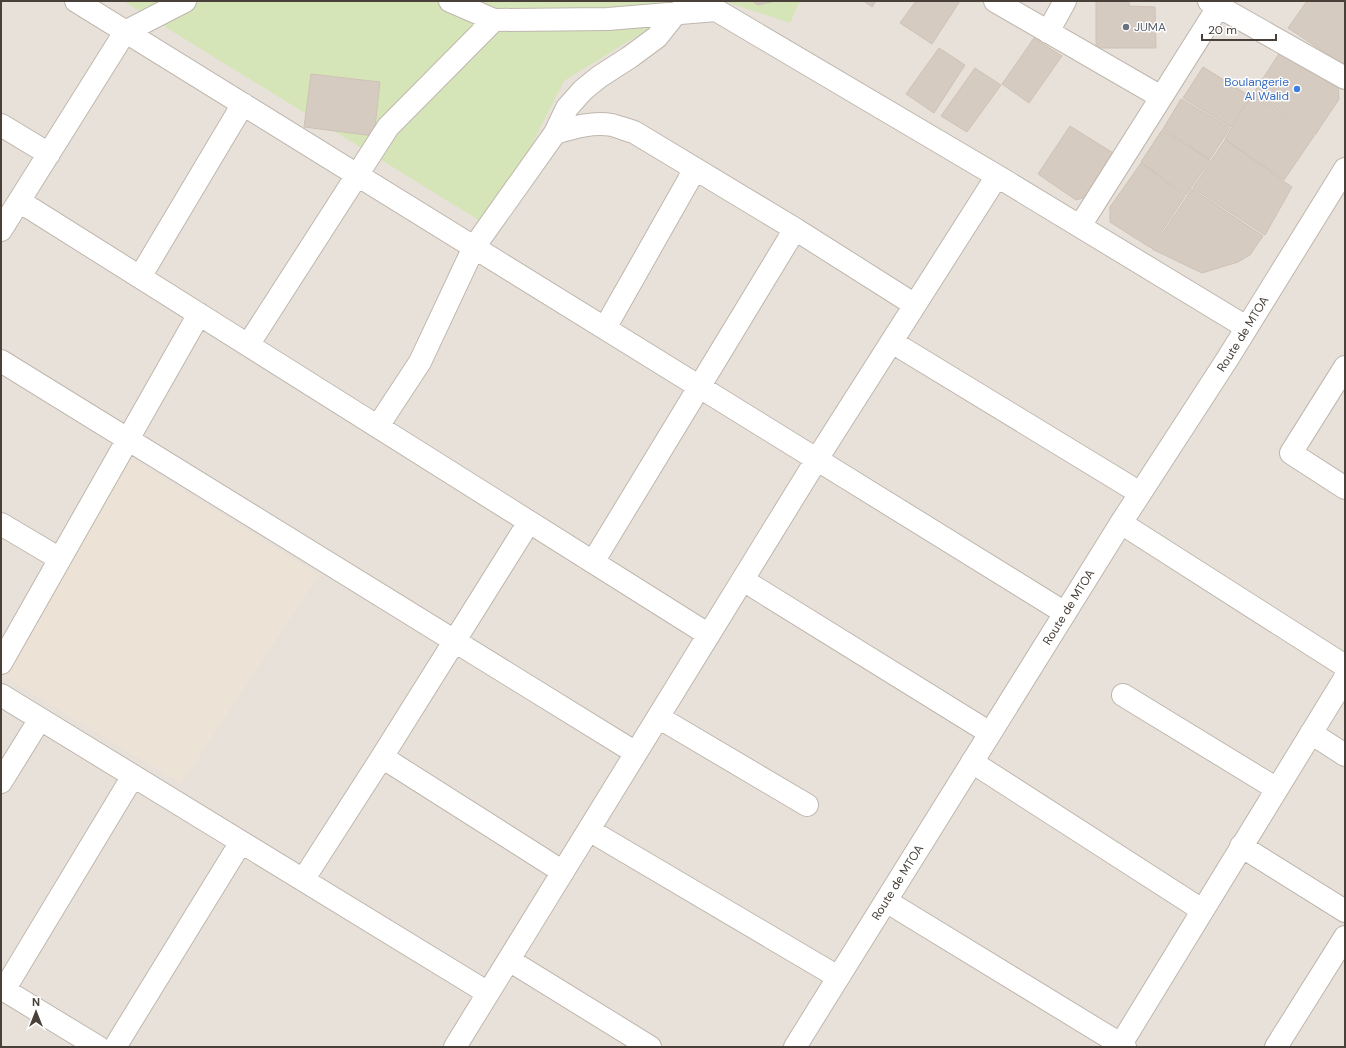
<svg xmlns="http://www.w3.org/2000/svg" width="1346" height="1048" font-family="'DM Sans',sans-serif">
<rect width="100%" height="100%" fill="#f4f0eb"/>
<path fill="#e8e1da" d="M1,1H1345V1047H1Z"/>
<path fill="#ece3d6" d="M131,458L319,575L181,784L3,676Z"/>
<path fill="#d6e5b8" d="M123,1H694L564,81L490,227Z
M723,1H800L790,23Z"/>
<path fill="#d5cbc1" stroke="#cfc2b5" d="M752,1H775L758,5Z
M864,1H876L872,7Z
M916,1H960L932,44L900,23Z
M1096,1H1129V6L1155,7L1156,48H1096Z
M1307,1H1345V66L1288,28Z
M1034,38L1062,56L1029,103L1002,84Z
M939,48L965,65L934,113L906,94Z
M1280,52L1338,85L1339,99L1315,135L1253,94Z
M1203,67L1250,96L1231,127L1183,98Z
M975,68L1001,85L967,132L941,116Z
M311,74L380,82L374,136L304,127Z
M1252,95L1314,136L1284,180L1225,139Z
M1181,99L1230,128L1210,159L1163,129Z
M1070,126L1118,156L1096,194L1076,200L1038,174Z
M1162,130L1210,160L1186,195L1141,162Z
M1225,140L1292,187L1265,235L1193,188Z
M1141,163L1185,196L1151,248L1110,222V207Z
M1192,189L1263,236L1250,255L1238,262L1202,273L1152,249Z"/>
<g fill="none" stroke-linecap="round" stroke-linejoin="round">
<g stroke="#bfb7ae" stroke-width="24">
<path id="minor" d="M76,1L1065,613
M450,1L494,20L608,19L716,10L997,176L1246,327
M995,1L1161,97
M1209,1L1345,78
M1048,32L1065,1
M1,125L49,154
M555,133C574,127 593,122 612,125C619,127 627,130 634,132L795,229L915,305
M19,201L709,635
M1080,226L1222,1
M1,230L125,32L185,1
M140,277L243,104
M605,328L695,169
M892,342L1140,493
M248,345L388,127L494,20
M1,361L636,753
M1345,367L1291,453L1345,488
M378,426L420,362L474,247L555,133L567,108L583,90L599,77L630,57L657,37L676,13
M1121,523L1345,666
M1,524L60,559
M593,562L795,229
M743,580L990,733
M1,663L199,314
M1,695L488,993
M1123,695L1277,789
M658,717L807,805
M1311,733L1345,755
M382,757L563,872
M972,762L1202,910
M1,782L40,719
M589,830L838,977
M1241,846L1345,911
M303,880L382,757L529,522
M886,901L1125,1047
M509,960L650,1047
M1,988L98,1047
M4,990L133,776
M1121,1044L1345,678
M115,1047L241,842
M455,1047L817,459L997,176
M1276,1047L1345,937"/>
</g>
<g stroke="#bfb7ae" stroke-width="24">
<g id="tertiary">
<path id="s1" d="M795,1047L1121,523L1228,358L1345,169"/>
</g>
</g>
<use href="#minor" stroke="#fff" stroke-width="22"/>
<use href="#tertiary" stroke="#fff" stroke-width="22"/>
</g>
<circle fill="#6b7280" stroke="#fff" stroke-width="1.5" cx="1126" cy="27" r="4"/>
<circle fill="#3f7fe0" stroke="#fff" stroke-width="1.5" cx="1297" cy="89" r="4"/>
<g text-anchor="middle" stroke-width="3" stroke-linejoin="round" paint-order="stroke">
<g font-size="12" fill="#5b616d" stroke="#fff" text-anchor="start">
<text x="1134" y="31">JUMA</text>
</g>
<g font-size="12" fill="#366cbe" stroke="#fff" text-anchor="end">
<text x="1289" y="86">Boulangerie<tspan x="1289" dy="14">Al Walid</tspan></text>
</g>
<g font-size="12" fill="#484039" stroke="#fff">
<text dy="4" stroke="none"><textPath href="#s1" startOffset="842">Route de MTOA</textPath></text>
<text dy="4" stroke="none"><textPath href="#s1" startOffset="518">Route de MTOA</textPath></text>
<text dy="4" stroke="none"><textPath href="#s1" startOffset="194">Route de MTOA</textPath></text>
</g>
</g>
<rect width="1346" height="1048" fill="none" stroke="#484039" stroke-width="4"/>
<g transform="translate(36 1012)" stroke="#ffffff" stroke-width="3" paint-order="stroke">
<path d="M0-3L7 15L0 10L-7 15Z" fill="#484039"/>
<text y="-6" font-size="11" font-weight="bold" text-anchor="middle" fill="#484039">N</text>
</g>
<path d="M1202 34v6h74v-6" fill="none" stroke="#484039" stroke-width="2"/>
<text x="1208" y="34" font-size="12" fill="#484039" stroke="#ffffff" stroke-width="3" paint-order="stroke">20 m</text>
</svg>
